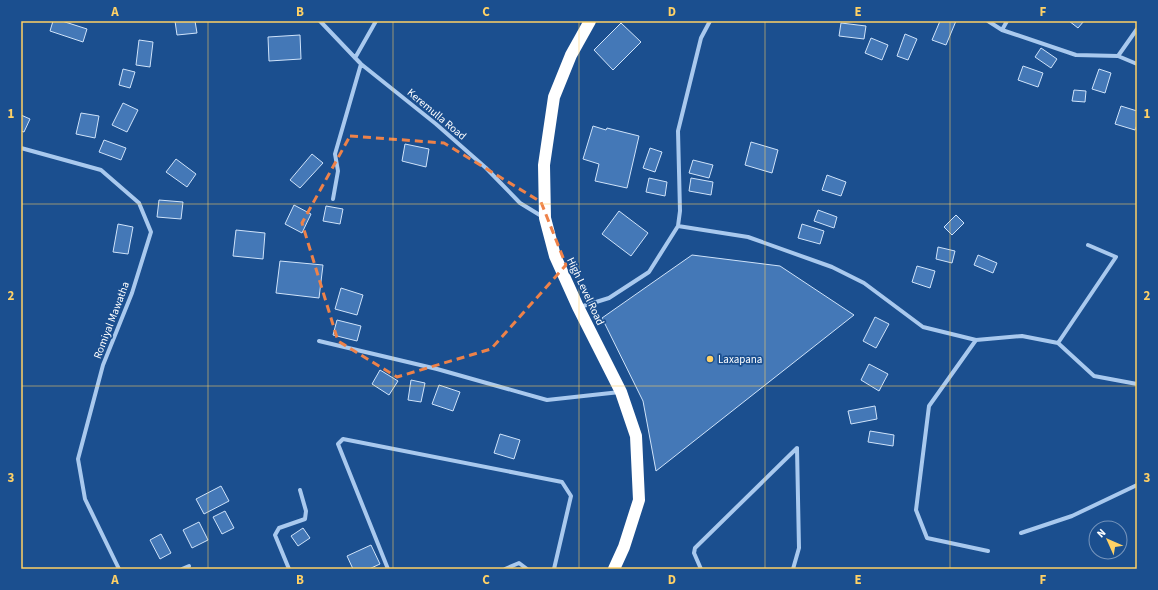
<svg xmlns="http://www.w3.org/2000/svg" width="1158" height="590" font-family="'Source Sans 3',sans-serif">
<rect width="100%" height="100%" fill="#1b4f8f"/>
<path fill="#4478b7" stroke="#cfe3fa" d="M53,21H62L87,29L83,42L50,31Z
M175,21H195L197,33L177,35Z
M940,21H956L946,45L932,40Z
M1069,21H1084L1078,28Z
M621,23L641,42L613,70L594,50Z
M841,23L866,26L864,39L839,36Z
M905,34L917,39L908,60L897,56Z
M300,35L301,59L269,61L268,37Z
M871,38L888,45L882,60L865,53Z
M139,40L153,42L150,67L136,65Z
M1041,48L1057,59L1051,68L1035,57Z
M1023,66L1043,73L1038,87L1018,80Z
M123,69L135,72L130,88L119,85Z
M1099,69L1111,73L1105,93L1092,89Z
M1074,90L1086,91L1085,102L1072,101Z
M123,103L138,110L127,132L112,125Z
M1121,106L1137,111V125L1135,130L1115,124Z
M81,113L99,116L95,138L76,134Z
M21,115L30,119L24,132L21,131Z
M593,126L606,130L607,128L639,136L627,188L595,181L599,164L583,159Z
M104,140L126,148L121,160L99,152Z
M751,142L778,150L772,173L745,165Z
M405,144L429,149L426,167L402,161Z
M650,148L662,152L655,172L643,168Z
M312,154L323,163L300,188L290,180Z
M176,159L196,174L187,187L166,172Z
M693,160L713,165L709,178L689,173Z
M827,175L846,182L841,196L822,190Z
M649,178L667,182L665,196L646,192Z
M691,178L713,182L711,195L689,191Z
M159,200L183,202L181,219L157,217Z
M294,205L311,214L302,233L285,224Z
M326,206L343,209L340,224L323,221Z
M818,210L837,217L834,228L814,221Z
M619,211L648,233L631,256L602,234Z
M956,215L964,223L952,235L944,227Z
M118,224L133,227L128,254L113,252Z
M802,224L824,231L820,244L798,238Z
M236,230L265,233L263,259L233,256Z
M938,247L955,251L952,263L936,259Z
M692,255L780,266L854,315L656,471L643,401L602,318Z
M978,255L997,263L993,273L974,265Z
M280,261L323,265L319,298L276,293Z
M917,266L935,271L930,288L912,282Z
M341,288L363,295L357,315L335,309Z
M875,317L889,324L876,348L863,341Z
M337,320L361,326L357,341L333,335Z
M869,364L888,374L879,391L861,380Z
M380,370L398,381L389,395L372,384Z
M411,380L425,383L421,402L408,400Z
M439,385L460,392L453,411L432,404Z
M875,406L877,419L851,424L848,411Z
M870,431L894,435L893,446L868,442Z
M500,434L520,440L514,459L494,453Z
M221,486L229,501L204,514L196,499Z
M225,511L234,528L222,534L213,517Z
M199,522L208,540L192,548L183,530Z
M303,528L310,538L298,546L291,536Z
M161,534L171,553L160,559L150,540Z
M371,545L380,564L369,569H353L347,556Z"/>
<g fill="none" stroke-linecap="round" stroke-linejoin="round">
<path stroke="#a9c9ee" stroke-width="4" d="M320,21L361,64L436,124L486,168L520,203L543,217
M988,21L1002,30L1076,55L1118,56L1137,64
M1002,30L1007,21
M1118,56L1137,29
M355,58L376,21
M21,148L101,170L139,203L151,232L132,293L103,365L78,459L85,499L119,569
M333,199L338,171L335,154L361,64
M678,226L748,237L832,267L864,283L923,327L976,340L1022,336L1058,343L1094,376L1137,384
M580,307L609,298L649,272L678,226L680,211L678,131L701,38L710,21
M976,340L929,406L916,510L927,538L988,551
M319,341L437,369L547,400L620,392
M1058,343L1116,257L1088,245
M1021,533L1072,516L1137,485
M182,569L189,566
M289,569L275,535L279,528L305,519L306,511L300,490
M388,569L338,444L343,439L562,482L571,496L554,569
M505,569L519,563L527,569
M701,569L694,553L695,548L797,448
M793,569L799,548L797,448"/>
<path stroke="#fff" stroke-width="12" d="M590,21L571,55L554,97L544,165L545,218L555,256L578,307L621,392L636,436L639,500L624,547L614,569"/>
</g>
<path fill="none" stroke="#ee8249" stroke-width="3" stroke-dasharray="8 5" stroke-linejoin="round" d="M350,136L444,143L541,202L566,265L491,349L397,377L338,341L302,223Z"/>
<path fill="none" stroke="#ffd166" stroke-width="1" stroke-opacity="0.55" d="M208,21V569M393,21V569M579,21V569M765,21V569M950,21V569M21,204H1137M21,386H1137"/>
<circle fill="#ffd166" stroke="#1b4f8f" stroke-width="1.5" cx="710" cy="359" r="4"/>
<g text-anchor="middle" stroke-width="3.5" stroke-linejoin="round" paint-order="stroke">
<g font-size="11" fill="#fff" stroke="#1b4f8f">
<text transform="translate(437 114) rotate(40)" y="4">Keremulla Road</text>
<text transform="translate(586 291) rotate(65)" y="4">High Level Road</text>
<text transform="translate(111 320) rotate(-69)" y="4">Romiyal Mawatha</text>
</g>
<g font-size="11" fill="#fff" stroke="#1b4f8f" text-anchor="start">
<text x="718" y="363">Laxapana</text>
</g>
</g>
<rect width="1158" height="590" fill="none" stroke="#1b4f8f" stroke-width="44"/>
<g transform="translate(1108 540) rotate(315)"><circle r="19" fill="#1b4f8f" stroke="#7695bc"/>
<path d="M0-3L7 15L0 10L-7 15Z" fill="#ffd166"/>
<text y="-6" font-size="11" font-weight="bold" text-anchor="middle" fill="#ffffff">N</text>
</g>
<rect x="22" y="22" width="1114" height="546" fill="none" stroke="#ffd166" stroke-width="1.5"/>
<g font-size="13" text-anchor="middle" font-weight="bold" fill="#ffd166">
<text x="115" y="16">A</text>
<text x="300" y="16">B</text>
<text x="486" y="16">C</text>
<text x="672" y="16">D</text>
<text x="858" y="16">E</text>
<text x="1043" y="16">F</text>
<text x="11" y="118">1</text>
<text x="1147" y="118">1</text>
<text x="11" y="300">2</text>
<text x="1147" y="300">2</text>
<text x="11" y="482">3</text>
<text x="1147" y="482">3</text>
<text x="115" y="584">A</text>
<text x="300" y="584">B</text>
<text x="486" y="584">C</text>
<text x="672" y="584">D</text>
<text x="858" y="584">E</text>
<text x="1043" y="584">F</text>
</g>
</svg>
